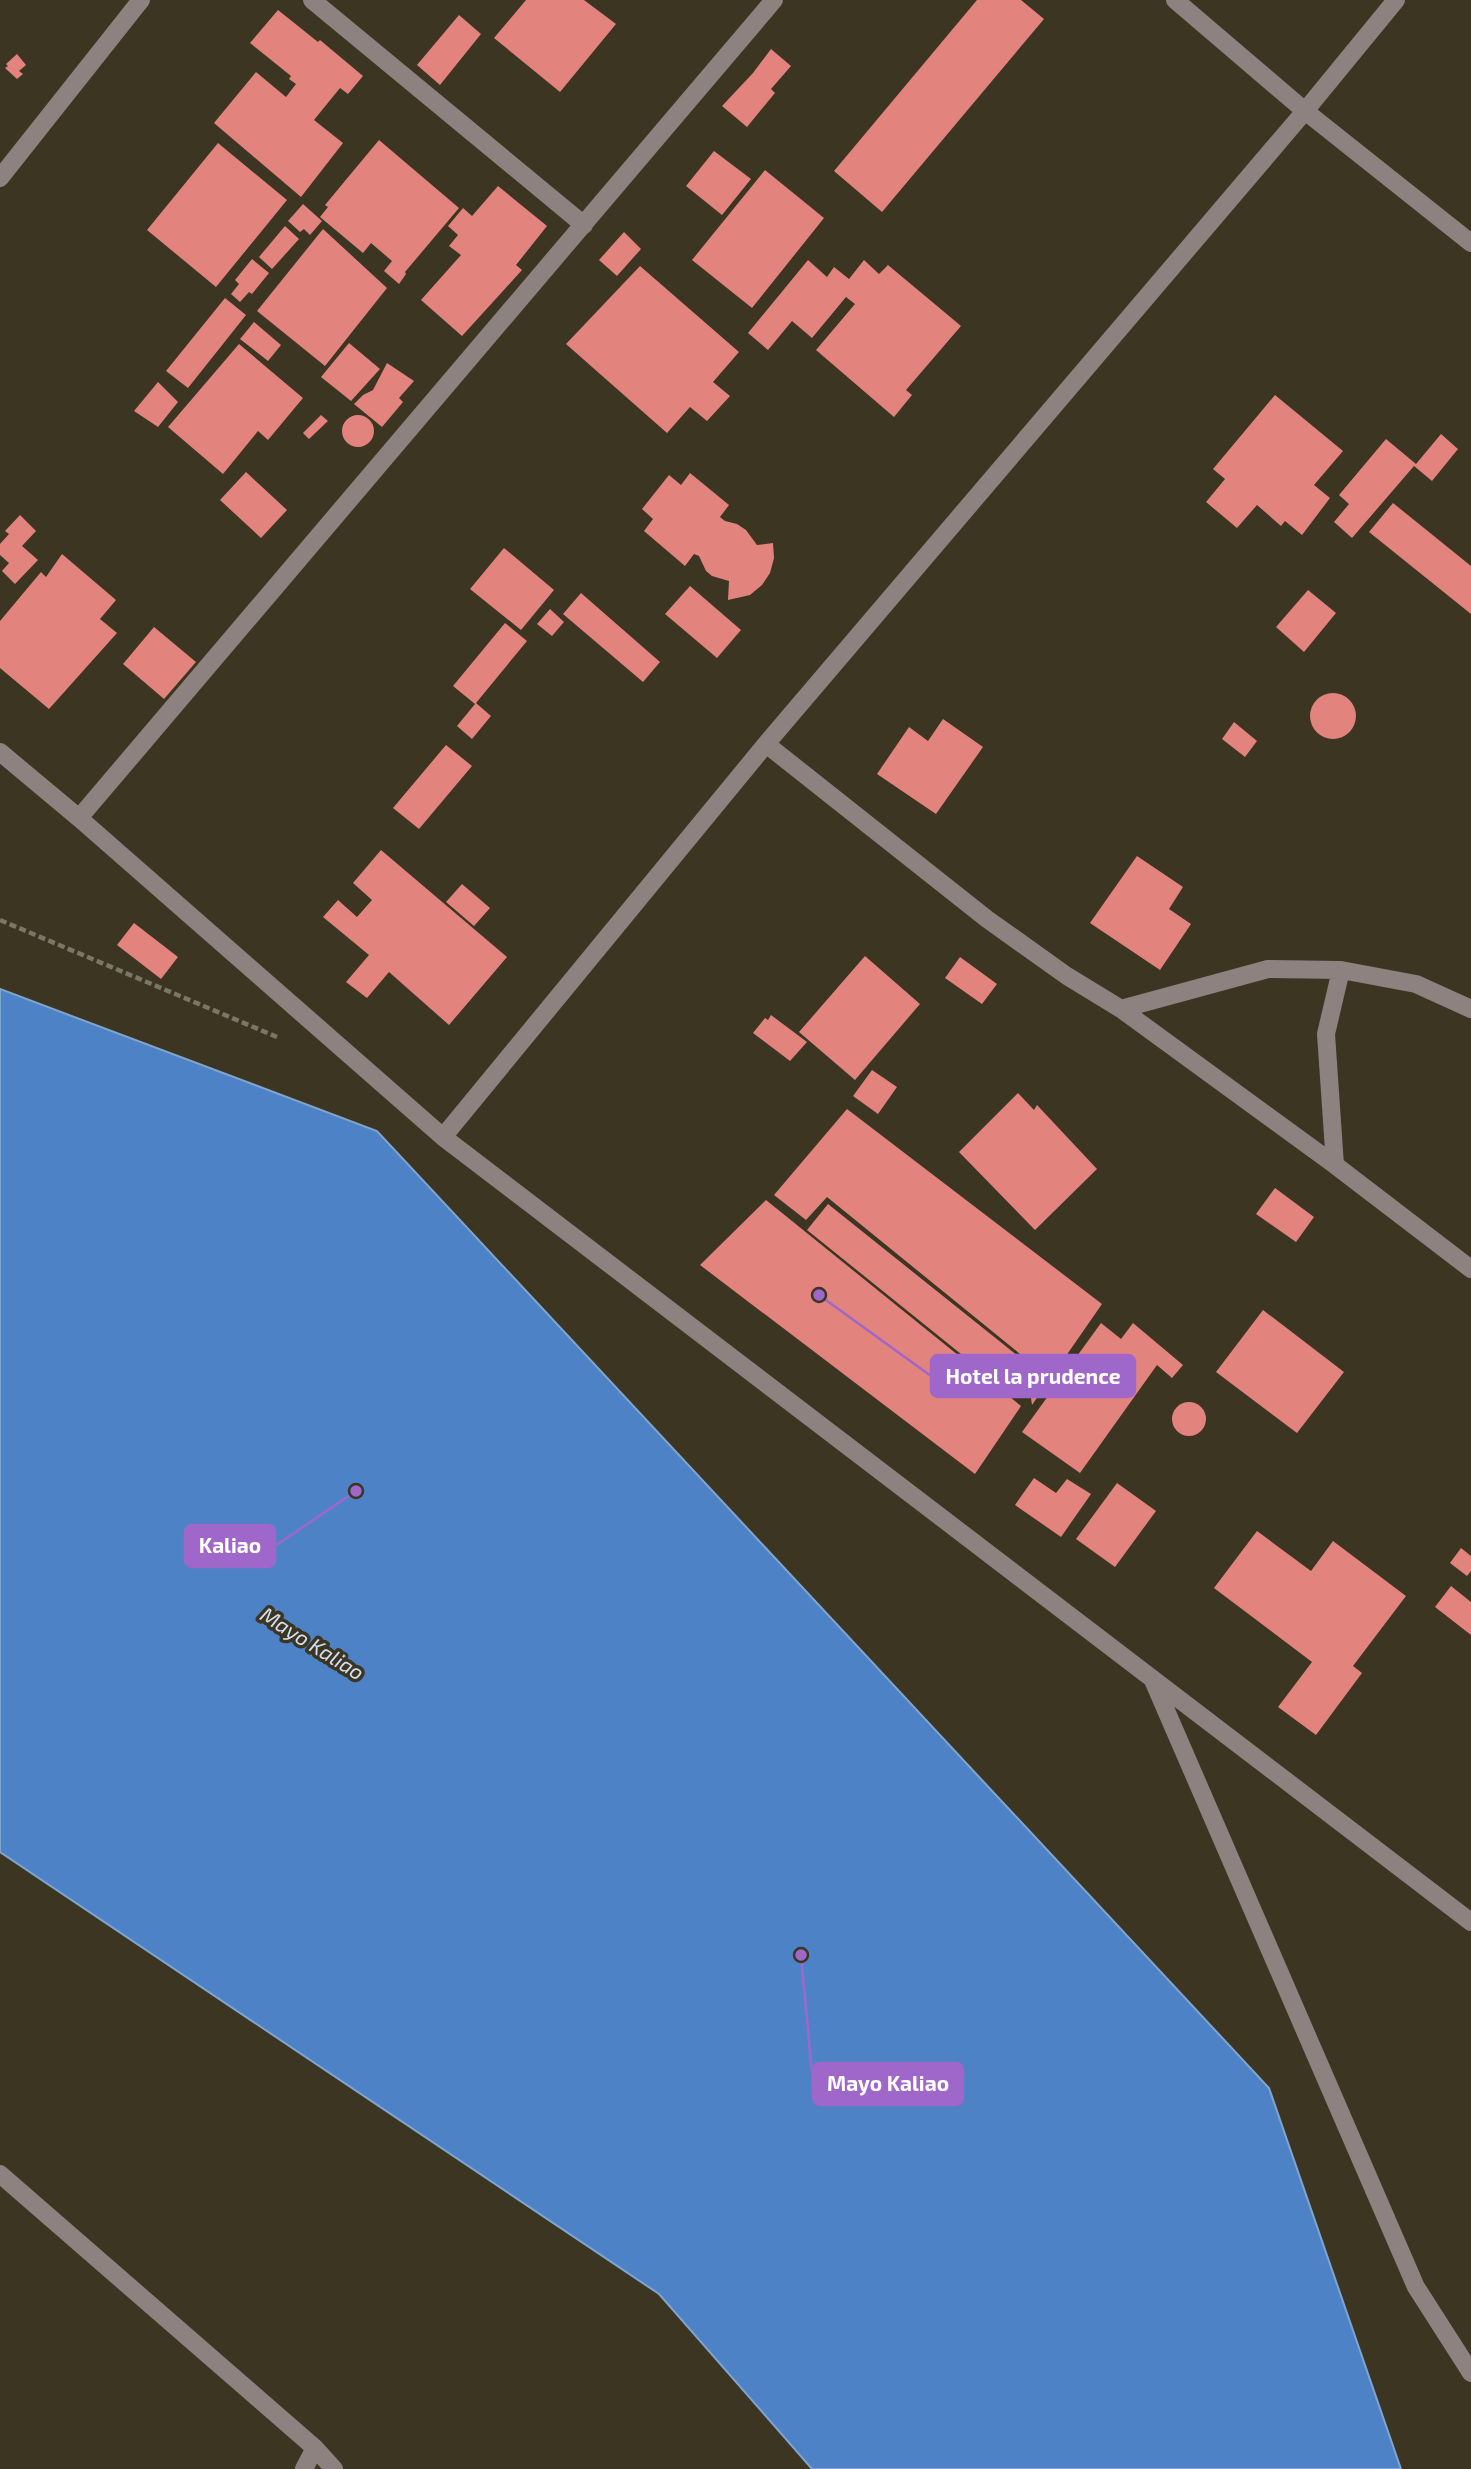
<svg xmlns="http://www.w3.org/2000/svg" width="1471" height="2469" font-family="'Exo 2',sans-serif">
<rect width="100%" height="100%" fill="#3c3522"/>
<path fill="#4d83c6" stroke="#7fa4cf" stroke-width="2" d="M0,989L377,1131L1269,2088L1401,2469H812L659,2294L0,1852Z"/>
<path fill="#e2837d" d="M526,0H584L616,24L560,92L494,38Z
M977,0H1021L1044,19L882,212L834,171Z
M278,10L318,42L320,40L363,76L348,94L340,88L314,120L343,143L301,197L214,123L256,72L286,97L296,84L289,79L291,76L250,43Z
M459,15L481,34L440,85L417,65Z
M771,49L791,66L771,89L775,93L747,127L722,106L753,73Z
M17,54L26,65L19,71L23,74L17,79L5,68L8,66L6,64Z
M379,140L459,208L405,272L406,274L399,284L384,271L392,261L371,243L363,253L320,217L328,207L325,205Z
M218,143L287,200L216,287L147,230Z
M714,151L751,179L722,215L686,186Z
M765,170L824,218L752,308L692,260Z
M498,186L547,226L516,265L522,270L462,336L421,300L461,255L449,246L458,235L448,226L463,208L472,216Z
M303,204L322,221L310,235L304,229L300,232L288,221Z
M285,226L299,239L272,269L259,257Z
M323,229L387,288L325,366L257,311Z
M624,232L641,249L617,276L599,260Z
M252,259L269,273L252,294L249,292L240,302L231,294L239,284L235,280Z
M808,260L827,277L834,267L849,279L864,260L879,274L888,265L961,326L906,390L912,395L894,417L816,350L855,304L846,297L812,338L792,321L768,350L748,333Z
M640,266L739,352L713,382L730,396L707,421L690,407L667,433L566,344Z
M225,298L246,315L188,388L166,371Z
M254,322L281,345L268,361L240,339Z
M349,343L380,369L351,401L321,377Z
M239,344L303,398L268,440L258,431L223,474L168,427Z
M387,363L414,381L399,398L403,402L382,427L354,404L363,395L373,390Z
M158,382L178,402L158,427L134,411Z
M1275,395L1343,451L1314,485L1330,498L1302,535L1285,521L1281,526L1257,505L1237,528L1206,502L1225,479L1213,469Z
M321,415L328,421L309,439L303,433Z
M342 431a16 16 0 1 1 32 0a16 16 0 1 1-32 0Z
M1441,434L1458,449L1432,481L1414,466L1352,538L1334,522L1349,504L1339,495L1386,439L1416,464Z
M246,472L287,510L261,538L220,500Z
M690,473L729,505L720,517L725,521L737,524L746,530L757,545L773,543L774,558L770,573L762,585L750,595L728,600L729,581L712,576L706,571L699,556L694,554L685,566L644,531L653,519L642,509L669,475L681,485Z
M1393,503L1471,566V614L1369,532Z
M20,515L36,531L22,546L38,560L15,584L2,571L9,563L0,555V544L9,534L5,531Z
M504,548L554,590L521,630L470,589Z
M62,554L116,600L100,619L117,633L49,709L0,668V621L41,572L46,577Z
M690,586L741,630L717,658L665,614Z
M1308,590L1336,613L1304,652L1276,627Z
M581,593L660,662L643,682L563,614Z
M550,609L564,622L552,636L537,624Z
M505,623L527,641L476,703L491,716L472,739L457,726L475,704L453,686Z
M154,627L196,662L164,699L123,664Z
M1310 716a23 23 0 1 1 46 0a23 23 0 1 1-46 0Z
M943,719L983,747L936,814L877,774L909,727L928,741Z
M1234,722L1257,741L1245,757L1222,739Z
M446,745L472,766L419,829L393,808Z
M381,850L507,957L449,1025L389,972L367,998L346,982L369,955L323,917L338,900L357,917L372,900L353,883Z
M1137,856L1183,887L1169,909L1191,924L1160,970L1090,923Z
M462,884L490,908L474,926L446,902Z
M134,923L178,957L161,979L117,945Z
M865,956L920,1004L855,1080L799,1032Z
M960,957L997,984L982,1004L945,978Z
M771,1015L807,1042L790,1061L753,1033L765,1018L768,1020Z
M872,1070L897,1087L878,1114L853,1096Z
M1018,1093L1034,1110L1037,1105L1097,1169L1035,1230L959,1152Z
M847,1109L1102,1304L1032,1405L1031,1398L1007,1379L1025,1358L827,1197L806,1220L774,1195Z
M1275,1188L1314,1217L1296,1242L1256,1214Z
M766,1200L1021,1406L975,1474L700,1265Z
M828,1204L1018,1356L997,1383L807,1230Z
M1263,1310L1344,1372L1297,1433L1216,1372Z
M1101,1323L1121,1339L1133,1323L1183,1365L1172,1378L1157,1365L1080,1473L1022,1432Z
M1172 1419a17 17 0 1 1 34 0a17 17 0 1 1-34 0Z
M1034,1478L1056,1493L1067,1479L1091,1494L1061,1537L1015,1505Z
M1117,1483L1156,1511L1115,1567L1076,1539Z
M1257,1531L1311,1571L1333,1541L1406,1596L1353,1666L1362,1673L1316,1735L1278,1707L1312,1662L1214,1588Z
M1461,1548L1471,1556V1571L1467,1576L1450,1563Z
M1451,1586L1471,1602V1635L1435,1607Z"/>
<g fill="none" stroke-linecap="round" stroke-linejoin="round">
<path stroke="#7c7665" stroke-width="4.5" stroke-dasharray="7 3.5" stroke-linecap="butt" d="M0,920L277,1037"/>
<path stroke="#8d827f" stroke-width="18" d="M312,0L584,225
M1175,0L1305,111L1471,243
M0,178L141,0
M766,744L987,919L1067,976L1121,1009L1335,1165L1471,1269
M0,752L79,818L443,1137L1471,1922
M79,818L774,0
M1121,1009L1268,969L1341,970L1416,984L1471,1009
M443,1137L766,744L1305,111L1396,0
M1335,1165L1326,1034L1341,970
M1152,1678L1416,2287L1471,2373
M0,2174L315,2448L334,2469
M304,2469L315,2448"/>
</g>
<g text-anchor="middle" stroke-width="7" stroke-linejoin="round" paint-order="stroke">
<g font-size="21" font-style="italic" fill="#d2e0f2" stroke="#3c3522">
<text transform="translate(312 1644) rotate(32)" y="7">Mayo Kaliao</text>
</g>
</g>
<path fill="none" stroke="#9f67ca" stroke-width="2.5" d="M819 1295L931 1376M356 1491L275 1546M801 1955L813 2084"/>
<g fill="#9f67ca" stroke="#3c3522" stroke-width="2.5">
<circle cx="819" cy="1295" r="7"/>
<circle cx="356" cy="1491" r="7"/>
<circle cx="801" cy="1955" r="7"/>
</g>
<g fill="#9f67ca" stroke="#9f67ca" stroke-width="2.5">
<rect x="931" y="1355" width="204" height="42" rx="7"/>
<rect x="185" y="1525" width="90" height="42" rx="7"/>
<rect x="813" y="2063" width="150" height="42" rx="7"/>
</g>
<g font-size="21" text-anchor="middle" font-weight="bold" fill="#fff">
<text x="1033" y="1384">Hotel la prudence</text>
<text x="230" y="1553">Kaliao</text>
<text x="888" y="2091">Mayo Kaliao</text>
</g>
</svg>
